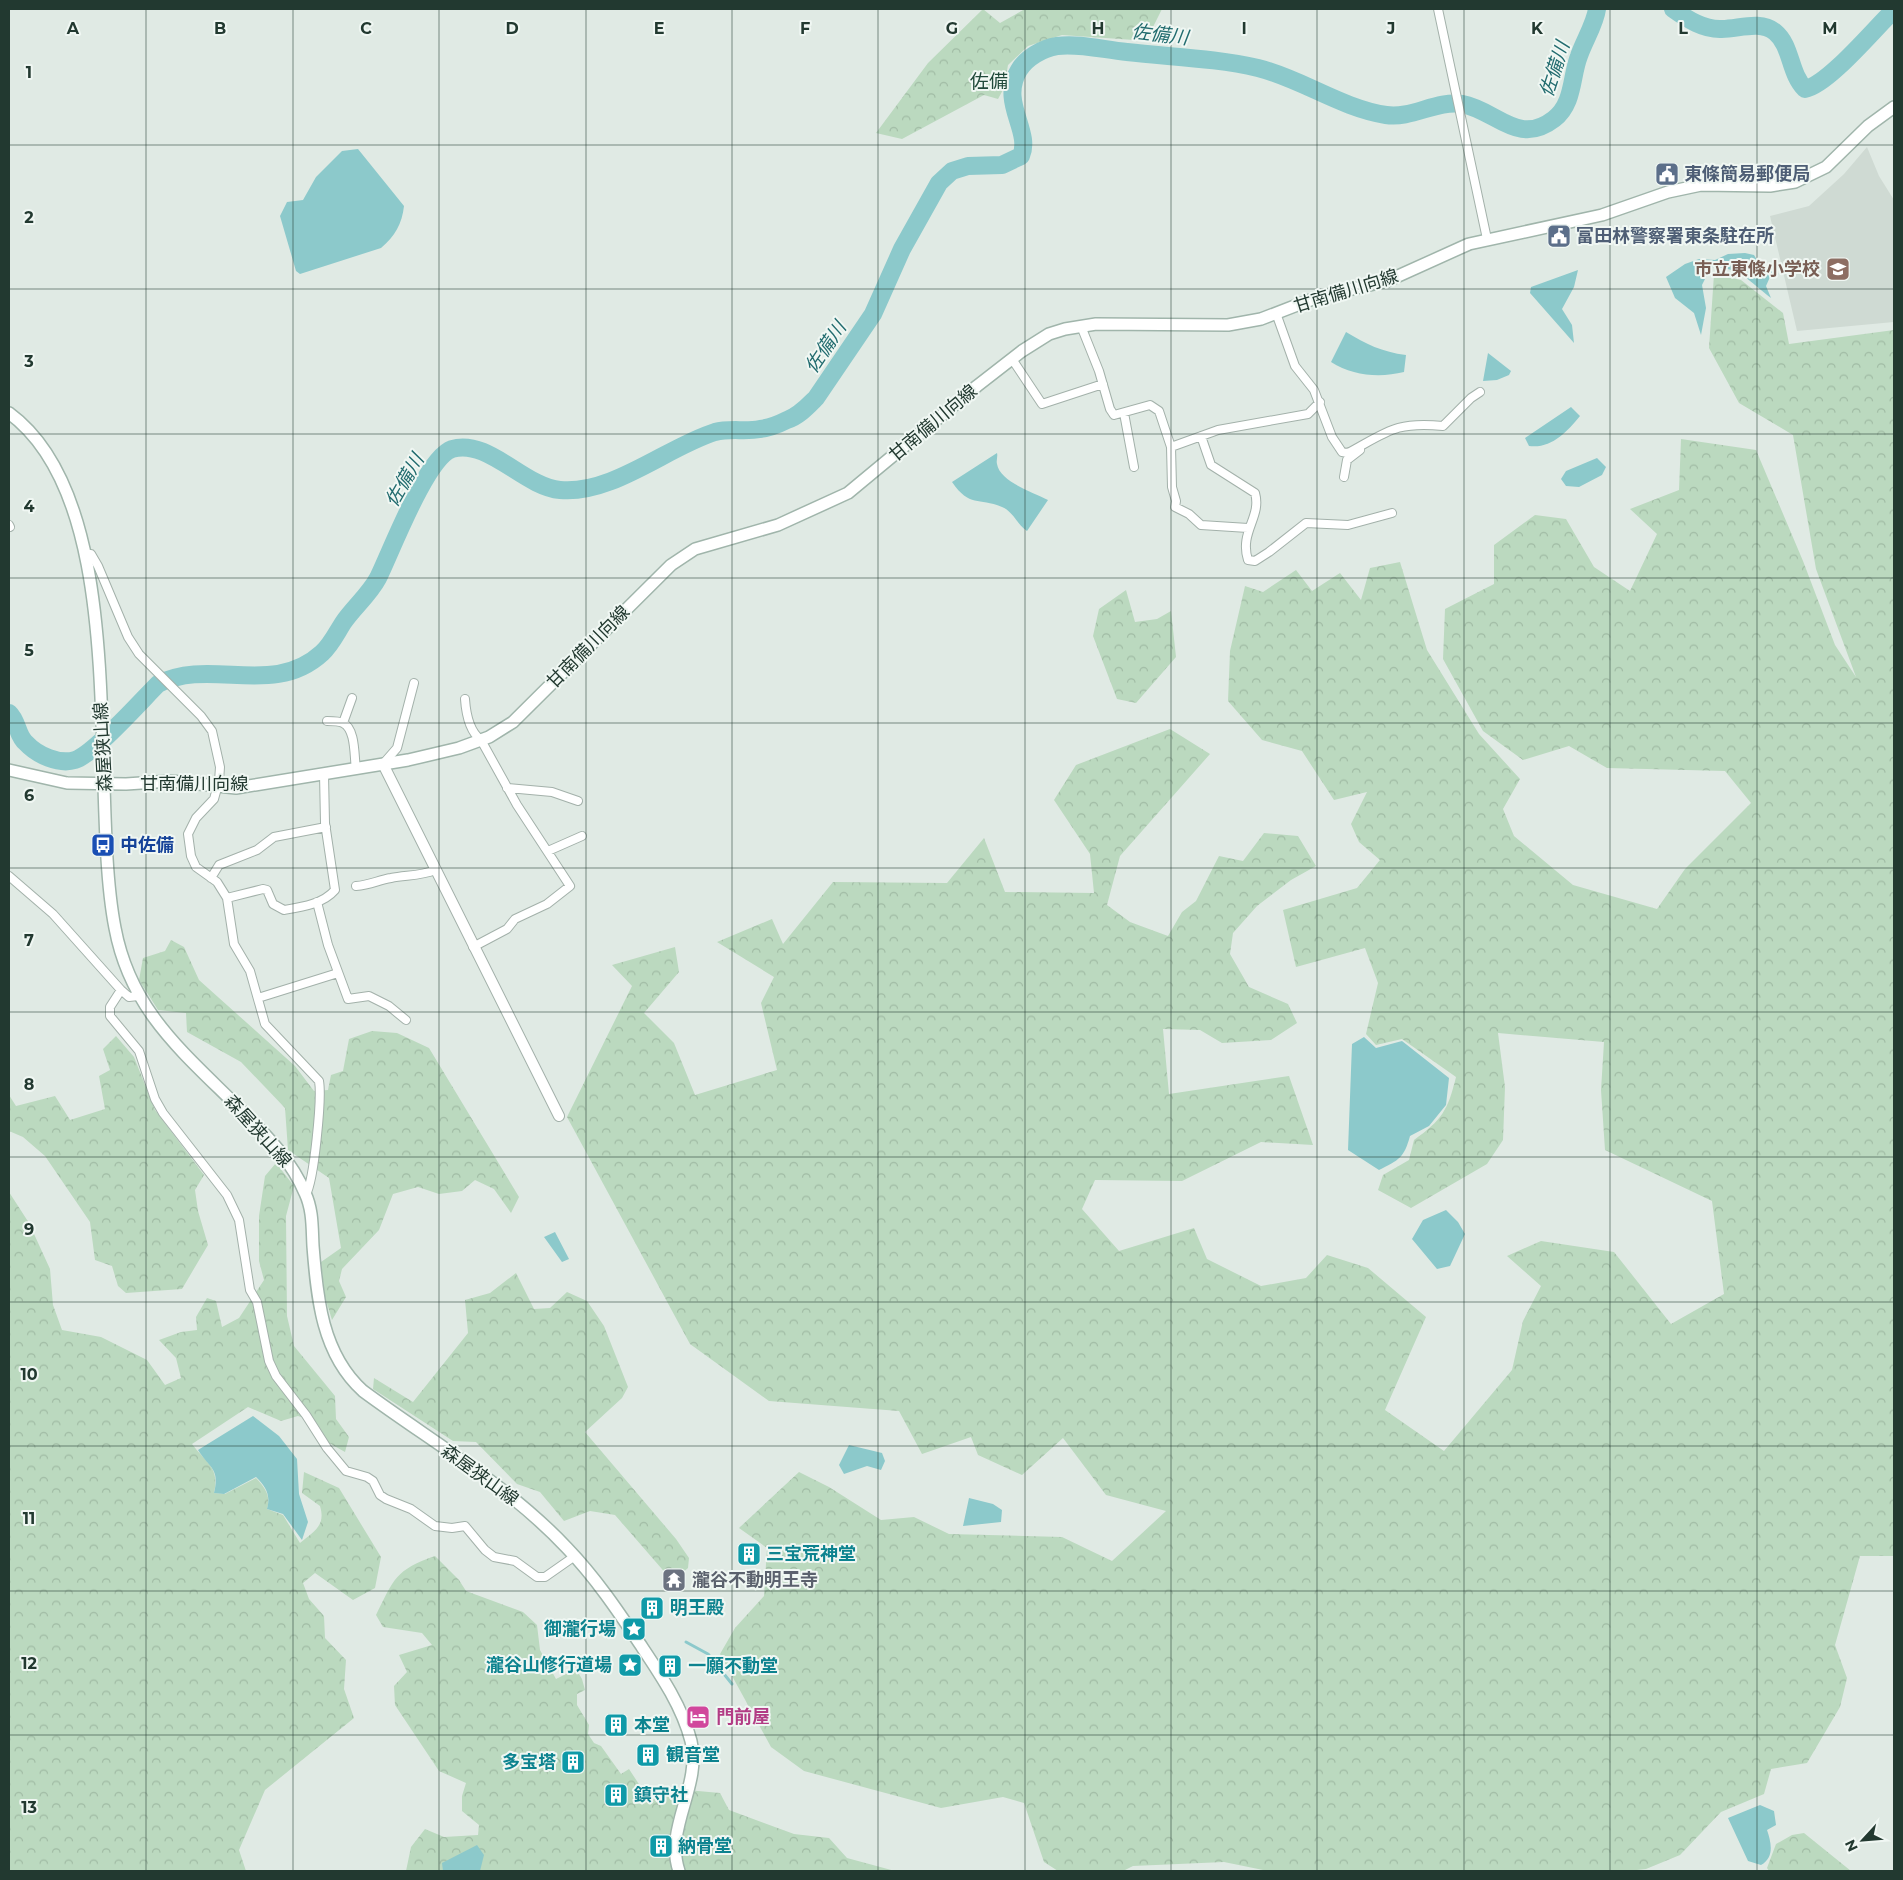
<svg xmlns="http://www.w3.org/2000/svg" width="1903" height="1880" font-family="Montserrat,'Noto Sans JP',sans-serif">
<defs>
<pattern id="forest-crowns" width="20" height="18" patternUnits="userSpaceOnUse" patternTransform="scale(1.25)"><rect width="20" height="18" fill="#bbd9bf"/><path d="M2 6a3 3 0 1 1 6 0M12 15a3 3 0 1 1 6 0" fill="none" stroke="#a0bba4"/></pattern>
</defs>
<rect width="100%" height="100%" fill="#e0eae4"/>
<path fill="#cfdad3" d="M1867,147L1879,176L1894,200V322L1797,331L1770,216L1809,206L1844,174Z"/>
<path fill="url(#forest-crowns)" d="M983,9L1000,23L1025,9H1162L1153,27L1134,40L1062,35L1028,46L1008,65L1004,88L998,99L984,95L902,139L876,133L928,63Z
M1714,274L1741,280L1783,313L1789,344L1894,330V1556H1860L1835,1645L1847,1678L1840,1707L1807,1763L1771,1769L1764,1794L1721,1812L1680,1855L1646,1869L1628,1871H1268L1224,1862L1133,1866L1123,1871H1058L1044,1862L1024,1803L1003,1797L941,1808L804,1771L771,1747L720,1654L735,1628L764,1596L767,1548L739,1528L799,1472L829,1487L881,1520L914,1517L949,1534L1062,1537L1112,1561L1166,1511L1106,1495L1063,1438L1022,1475L978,1455L971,1437L922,1454L899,1411L769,1401L690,1344L567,1117L632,986L612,965L675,947L679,972L644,1013L674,1043L695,1095L777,1070L761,1003L774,977L717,942L772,919L783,944L833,882L947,883L984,838L1005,892L1094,893L1090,854L1054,800L1076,765L1170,729L1210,754L1120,856L1107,905L1130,922L1168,936L1182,912L1196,901L1219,856L1243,861L1264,833L1298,836L1316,866L1291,880L1257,906L1233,933L1230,954L1249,987L1288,1004L1297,1023L1271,1040L1222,1043L1200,1030L1163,1029L1169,1094L1289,1076L1313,1145L1261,1142L1182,1181L1095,1180L1082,1209L1119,1251L1194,1228L1207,1259L1261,1286L1306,1278L1327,1255L1368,1268L1426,1317L1385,1410L1444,1451L1512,1370L1523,1321L1541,1286L1507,1256L1541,1241L1614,1252L1671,1324L1724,1294L1712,1201L1605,1150L1601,1090L1604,1042L1498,1033L1505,1087L1503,1140L1487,1164L1411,1208L1378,1190L1383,1175L1409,1160L1414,1140C1442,1120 1448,1110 1456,1077L1402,1039L1376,1045L1366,1034L1378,983L1365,948L1296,967L1283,910L1357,888L1380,860L1359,842L1351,824L1367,792L1334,800L1302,751L1262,740L1228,701L1230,651L1245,586L1263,592L1296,570L1312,591L1340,573L1361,600L1370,568L1400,562L1427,650L1479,734L1520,779L1503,809L1514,836L1573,885L1657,909L1685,869L1751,803L1725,771L1607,768L1569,746L1523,760L1483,731L1443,659L1445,609L1494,584V545L1535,515L1566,519L1594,567L1630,591L1657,534L1630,509L1679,490L1681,439L1756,450L1803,561L1835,645L1856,677L1816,569L1793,435L1739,403L1709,348Z
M1126,590L1135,622L1157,619L1171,611L1176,657L1136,703L1117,699L1093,636L1099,609Z
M171,940L184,947L199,980L295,1066L314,1091L328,1090L331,1075L343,1071L349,1039L372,1031L397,1033L429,1048L519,1197L511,1213L494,1189L475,1180L462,1191L439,1194L418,1187L393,1194L379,1230L342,1269L339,1281L346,1297L332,1320L325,1297L321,1262L341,1248L329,1178L288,1150L285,1108L241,1062L187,1032L186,1013L158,1010L139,980L143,958L165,951Z
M116,1036L134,1057L155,1110L204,1175L195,1190L198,1211L208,1245L182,1289L126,1293L118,1286L112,1266L95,1260L90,1222L45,1156L23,1137L9,1131V1095L16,1106L55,1096L70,1120L105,1109L99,1076L110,1070L103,1049Z
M276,1163L294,1186L286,1216L287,1316L294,1346L335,1396L336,1419L349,1437L345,1452L329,1443L316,1422L298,1416L281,1421L248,1407L192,1444C206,1463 220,1467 214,1493L225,1494L256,1478C265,1488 271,1495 267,1509L283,1515L300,1543C314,1531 326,1526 320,1506L302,1493L304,1472L339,1488L381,1557L375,1588L353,1600L315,1573L303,1583L309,1599L324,1616L325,1638L346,1660L344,1689L354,1718L265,1790L239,1850L246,1871H9V1192L29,1223L50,1269L53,1305L62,1330L101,1337L147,1360L165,1385L181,1378L176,1358L159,1340L181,1332L197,1330L196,1317L207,1298L216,1301L222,1327L239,1318L264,1280L259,1261V1216L265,1176Z
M516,1273L534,1309L550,1308L567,1292L587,1301L604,1326L628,1387L622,1398L585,1432L676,1539L689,1558L688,1568L681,1574L668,1576L615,1515L590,1511L564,1521L540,1492L517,1484L476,1442L453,1441L373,1389L374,1378L413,1402L468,1333L465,1300L490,1293Z
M435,1556L459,1580L466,1591L523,1612L537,1625L540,1650L556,1679L576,1669L582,1679L585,1690L577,1694V1705L589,1725L588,1734L594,1743L601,1746L621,1774L629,1769L650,1801L676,1789L720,1793L729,1810L794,1834L829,1838L847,1858L895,1871H406L411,1847L425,1829L444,1837L478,1835L479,1825L462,1811V1796L466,1783L439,1771L395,1705L394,1686L407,1672L399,1655L432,1645L422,1633L383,1627L376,1615C394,1579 395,1570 435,1556Z
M1804,1833L1851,1871H1769L1767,1868L1776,1844L1792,1835Z"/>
<path fill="#8cc9cb" d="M358,149L404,206C402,224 395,236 381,248L300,274L296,271L280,216L287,202L303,200L316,177L342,151Z
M1745,253L1754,255L1760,265L1779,274L1770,277L1766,286L1771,298C1750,282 1740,267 1711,267L1702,285L1706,308L1701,335L1694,313L1675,298L1666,277L1685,264L1699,259L1715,260L1728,254Z
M1578,270L1574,287L1562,309L1572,325L1574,343L1530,293L1531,287Z
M1346,332C1366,344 1382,352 1406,355L1404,372C1380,378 1353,376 1331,362Z
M1488,353L1511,371L1509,375L1497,380L1483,381Z
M1571,407L1580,416C1567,432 1551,449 1529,446L1525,438Z
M997,453C998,457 996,460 997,464C1000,482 1033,492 1048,500L1027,531C1017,525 1014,512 1002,507C978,497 970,508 952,482Z
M1597,458L1606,467L1602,475L1579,487L1566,486L1561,479L1566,471Z
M1364,1037L1376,1048L1402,1041L1449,1078L1446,1105L1429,1126L1410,1136C1404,1158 1399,1160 1379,1170L1348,1150L1352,1044Z
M1446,1210L1458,1222L1465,1234L1450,1266L1437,1269L1412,1239L1423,1220Z
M555,1232L569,1259L562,1262L544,1237Z
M253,1416L279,1436L297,1459L299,1494L308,1522L302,1540L283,1514L267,1509C271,1495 266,1487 256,1477L224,1494L214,1493C220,1468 210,1469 198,1450Z
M849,1445L882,1453L885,1461L881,1470L867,1466L844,1474L839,1465Z
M969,1498L993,1504L1002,1510L1001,1522L963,1526Z
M1760,1805L1774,1811L1776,1825L1767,1830C1771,1842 1775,1857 1761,1865L1748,1861L1728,1818Z
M477,1845L484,1855L480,1871H443L442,1863Z"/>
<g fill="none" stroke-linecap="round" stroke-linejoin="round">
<path stroke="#8cc9cb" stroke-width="3" d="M686,1642L708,1654L732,1684"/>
<path stroke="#8cc9cb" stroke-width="18" d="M1673,9C1687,19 1704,30 1722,29C1739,29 1760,20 1775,32C1792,46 1789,73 1805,89C1828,85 1875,28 1894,10
M9,713C18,721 17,736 26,743C37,755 59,765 75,760C94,754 141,701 158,684C211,657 273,698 322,653C331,645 336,634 343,623C353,608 369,595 378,578C391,552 426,458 452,449C488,438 524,487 560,490C612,495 667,447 715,432C730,428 746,432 760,429C769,428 779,424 787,420C799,416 808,406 816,398L873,314L902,249L939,183L952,171L968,166L1002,165L1021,156C1032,131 999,102 1019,70C1026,58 1043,48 1057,46C1080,43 1104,50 1127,52C1170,57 1216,58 1258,68C1302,79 1341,108 1386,115C1412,119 1436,100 1462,104C1496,110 1518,147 1554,119C1574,104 1571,76 1579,56C1584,41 1595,24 1597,9"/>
<g stroke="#a3b1aa" stroke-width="10">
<path id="minor" d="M1438,9L1487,239
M1276,313L1295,366L1314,390L1332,437L1342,452L1348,453C1387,432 1396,421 1443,426L1471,398L1480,392
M1081,326L1099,371L1110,409L1114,415L1150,405L1159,411L1171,447L1172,487L1176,501L1175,507L1189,514L1201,525L1248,528
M1012,359L1042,404L1103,384
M1124,413L1134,467
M1201,436L1211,465L1255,493C1262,517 1239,532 1248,560L1255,561L1269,552L1306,523L1348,525L1392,513
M1171,447L1218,430L1308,414L1320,402
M1344,477L1347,460L1360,450
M9,525L10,527
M85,554H91L98,566L128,637L139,654L201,716L212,731L220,767L219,781L214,799L196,818L188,834L191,856L196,867L217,882L227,898L234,944L250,971L265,1024L319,1081C322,1098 314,1181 306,1194
M465,699C466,714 469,731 481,740L517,805L570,886L547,904L515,919L507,929L473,947
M327,721C332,721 339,721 343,723C356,729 354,757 356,769
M343,723L352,698
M383,764L397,748L414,683
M507,788L552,792L578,801
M548,851L582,836
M9,876L53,914L121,990L129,997L138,996
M211,878L219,865L257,850L274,837L326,827
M356,886C371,885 378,880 391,878C406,875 421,876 435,870
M227,898L263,889L267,890L273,904L284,910C302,907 323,904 335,890L325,823L324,774
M317,902L328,945L348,999L369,996L389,1006L406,1020
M121,990L110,1007V1016L139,1051L155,1099L163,1113L227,1195L239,1220L250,1290L257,1302L269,1361L276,1376L306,1415L327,1448L346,1471L367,1477L373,1481L380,1495L386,1499L411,1509L435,1526L452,1528L465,1526L485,1550L494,1557L515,1561L537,1577H545L575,1556
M258,998L338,973"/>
</g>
<g stroke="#a3b1aa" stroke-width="12">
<path id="tertiary" d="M383,764L559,1116"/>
</g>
<g stroke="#a0b5ab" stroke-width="14">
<path id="secondary" d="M9,413C133,504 88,790 115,928C131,1014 188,1056 246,1115C269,1138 292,1162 305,1193C313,1210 312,1228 313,1246C317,1298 322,1354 363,1391C432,1442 508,1485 567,1548C595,1577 618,1611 640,1644C660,1674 682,1706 691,1741C702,1786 664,1828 679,1871
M9,770L67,783L126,784L171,781L236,788L408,760L459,748L489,737L513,722L671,565L695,549L778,525L848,493L977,386L1022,351L1049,334L1065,329L1096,324L1228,325L1261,319L1318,297L1387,281L1469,244L1602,215L1668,192L1701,185L1770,186L1795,182L1826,167L1868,126L1894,107"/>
</g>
<use href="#minor" stroke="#fff" stroke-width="8"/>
<use href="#tertiary" stroke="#fff" stroke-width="10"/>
<use href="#secondary" stroke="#fff" stroke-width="11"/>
</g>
<path fill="none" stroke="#223930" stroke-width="1" stroke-opacity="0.55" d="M146,9V1871M293,9V1871M439,9V1871M586,9V1871M732,9V1871M878,9V1871M1025,9V1871M1171,9V1871M1317,9V1871M1464,9V1871M1610,9V1871M1757,9V1871M9,145H1894M9,289H1894M9,434H1894M9,578H1894M9,723H1894M9,868H1894M9,1012H1894M9,1157H1894M9,1302H1894M9,1446H1894M9,1591H1894M9,1735H1894"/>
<defs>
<g id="civic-square" transform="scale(1.25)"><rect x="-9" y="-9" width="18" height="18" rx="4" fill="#5c6f8a" stroke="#f0f7f3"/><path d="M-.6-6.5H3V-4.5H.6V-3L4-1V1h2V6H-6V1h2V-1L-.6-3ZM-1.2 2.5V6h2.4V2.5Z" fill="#fff"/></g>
<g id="school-square" transform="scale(1.25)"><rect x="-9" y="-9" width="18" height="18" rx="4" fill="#8d6e63" stroke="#f0f7f3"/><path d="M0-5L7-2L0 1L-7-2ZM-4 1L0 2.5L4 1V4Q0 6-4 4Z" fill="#fff"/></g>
<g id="bus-square" transform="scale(1.25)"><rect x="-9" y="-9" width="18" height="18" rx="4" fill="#1a4fb4" stroke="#f0f7f3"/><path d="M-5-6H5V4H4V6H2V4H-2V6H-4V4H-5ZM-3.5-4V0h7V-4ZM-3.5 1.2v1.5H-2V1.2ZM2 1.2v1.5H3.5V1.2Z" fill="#fff"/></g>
<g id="building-square" transform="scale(1.25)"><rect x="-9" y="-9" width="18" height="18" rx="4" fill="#0f9aa8" stroke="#f0f7f3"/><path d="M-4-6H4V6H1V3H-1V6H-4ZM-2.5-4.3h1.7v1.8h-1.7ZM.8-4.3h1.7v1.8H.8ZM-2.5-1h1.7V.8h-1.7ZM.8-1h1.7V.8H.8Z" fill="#fff"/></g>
<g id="temple-square" transform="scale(1.25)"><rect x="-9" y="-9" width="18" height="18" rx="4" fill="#6b7280" stroke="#f0f7f3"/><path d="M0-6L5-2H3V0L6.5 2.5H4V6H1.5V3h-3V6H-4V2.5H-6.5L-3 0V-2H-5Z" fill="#fff"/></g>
<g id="sight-square" transform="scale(1.25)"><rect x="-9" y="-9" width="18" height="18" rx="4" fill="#0f9aa8" stroke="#f0f7f3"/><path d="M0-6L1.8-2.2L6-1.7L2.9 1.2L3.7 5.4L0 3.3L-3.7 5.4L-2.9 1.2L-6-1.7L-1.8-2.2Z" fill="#fff"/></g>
<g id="hotel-square" transform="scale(1.25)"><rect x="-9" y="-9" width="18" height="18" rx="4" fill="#d1479c" stroke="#f0f7f3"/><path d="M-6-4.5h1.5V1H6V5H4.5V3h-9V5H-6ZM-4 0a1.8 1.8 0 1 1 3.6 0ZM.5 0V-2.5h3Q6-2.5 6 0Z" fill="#fff"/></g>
</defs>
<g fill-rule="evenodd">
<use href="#civic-square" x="1667" y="174"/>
<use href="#civic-square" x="1559" y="236"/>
<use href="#school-square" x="1838" y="269"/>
<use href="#bus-square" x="103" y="845"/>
<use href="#building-square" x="749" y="1554"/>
<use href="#temple-square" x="674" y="1580"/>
<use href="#building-square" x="652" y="1608"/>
<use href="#sight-square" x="634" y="1629"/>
<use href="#sight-square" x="630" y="1665"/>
<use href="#building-square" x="670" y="1666"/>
<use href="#hotel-square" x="698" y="1717"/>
<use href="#building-square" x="616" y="1725"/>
<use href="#building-square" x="648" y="1755"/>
<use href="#building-square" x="573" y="1762"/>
<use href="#building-square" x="616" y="1795"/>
<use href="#building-square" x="661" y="1846"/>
</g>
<g text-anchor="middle" stroke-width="4" stroke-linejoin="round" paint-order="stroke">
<g font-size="18" font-weight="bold" fill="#4e5e75" stroke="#f0f7f3" text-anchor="start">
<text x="1684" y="180">東條簡易郵便局</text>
<text x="1576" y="242">富田林警察署東条駐在所</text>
</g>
<g font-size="18" font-weight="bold" fill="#785e54" stroke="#f0f7f3" text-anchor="end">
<text x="1820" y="275">市立東條小学校</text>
</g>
<g font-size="18" fill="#223930" stroke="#f0f7f3">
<text transform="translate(1346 291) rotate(-17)" y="6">甘南備川向線</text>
<text transform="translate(933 423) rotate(-40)" y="6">甘南備川向線</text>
<text transform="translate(588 647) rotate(-45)" y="6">甘南備川向線</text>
<text transform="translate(103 747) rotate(-93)" y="6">森屋狭山線</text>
<text x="194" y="790">甘南備川向線</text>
<text transform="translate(258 1131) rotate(48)" y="6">森屋狭山線</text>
<text transform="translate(480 1475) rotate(36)" y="6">森屋狭山線</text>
</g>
<g font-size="18" font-weight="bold" fill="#164399" stroke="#f0f7f3" text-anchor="start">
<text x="120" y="851">中佐備</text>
</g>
<g font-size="18" font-weight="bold" fill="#0d838f" stroke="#f0f7f3" text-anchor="start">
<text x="766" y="1560">三宝荒神堂</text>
<text x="670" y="1614">明王殿</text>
<text x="616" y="1635" text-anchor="end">御瀧行場</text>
<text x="612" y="1671" text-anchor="end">瀧谷山修行道場</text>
<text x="688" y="1672">一願不動堂</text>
<text x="634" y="1731">本堂</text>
<text x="666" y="1761">観音堂</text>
<text x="556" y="1768" text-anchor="end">多宝塔</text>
<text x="634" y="1801">鎮守社</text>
<text x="678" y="1852">納骨堂</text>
</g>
<g font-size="18" font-weight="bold" fill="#5b616d" stroke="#f0f7f3" text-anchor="start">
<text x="692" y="1586">瀧谷不動明王寺</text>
</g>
<g font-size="18" font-weight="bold" fill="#b23c85" stroke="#f0f7f3" text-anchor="start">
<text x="716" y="1723">門前屋</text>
</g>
<g font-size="19" font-style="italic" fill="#226c6f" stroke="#f0f7f3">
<text transform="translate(1160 34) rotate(7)" y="7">佐備川</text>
<text transform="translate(1554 69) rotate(-72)" y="7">佐備川</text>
<text transform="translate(825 347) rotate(-56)" y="7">佐備川</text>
<text transform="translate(404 480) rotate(-60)" y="7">佐備川</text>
</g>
<g font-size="19" fill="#20493a" stroke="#f0f7f3">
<text x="989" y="88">佐備</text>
</g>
</g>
<g font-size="16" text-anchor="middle" font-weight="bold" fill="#223930" stroke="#f0f7f3" stroke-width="4" stroke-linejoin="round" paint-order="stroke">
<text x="73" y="34">A</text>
<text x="220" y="34">B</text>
<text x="366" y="34">C</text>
<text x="512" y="34">D</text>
<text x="659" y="34">E</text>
<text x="805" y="34">F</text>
<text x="952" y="34">G</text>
<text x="1098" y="34">H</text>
<text x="1244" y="34">I</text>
<text x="1391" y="34">J</text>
<text x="1537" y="34">K</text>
<text x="1683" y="34">L</text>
<text x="1830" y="34">M</text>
<text x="29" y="78">1</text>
<text x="29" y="223">2</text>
<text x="29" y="367">3</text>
<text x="29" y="512">4</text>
<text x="29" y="656">5</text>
<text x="29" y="801">6</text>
<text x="29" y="946">7</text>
<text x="29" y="1090">8</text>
<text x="29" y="1235">9</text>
<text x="29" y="1380">10</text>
<text x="29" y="1524">11</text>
<text x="29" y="1669">12</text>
<text x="29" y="1813">13</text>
</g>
<rect width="1903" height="1880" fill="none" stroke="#223930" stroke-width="20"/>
<g transform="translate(1863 1840) rotate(244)" stroke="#f0f7f3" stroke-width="4" paint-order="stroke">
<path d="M0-4L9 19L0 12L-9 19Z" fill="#223930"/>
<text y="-8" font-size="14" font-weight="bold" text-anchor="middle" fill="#223930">N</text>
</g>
</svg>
